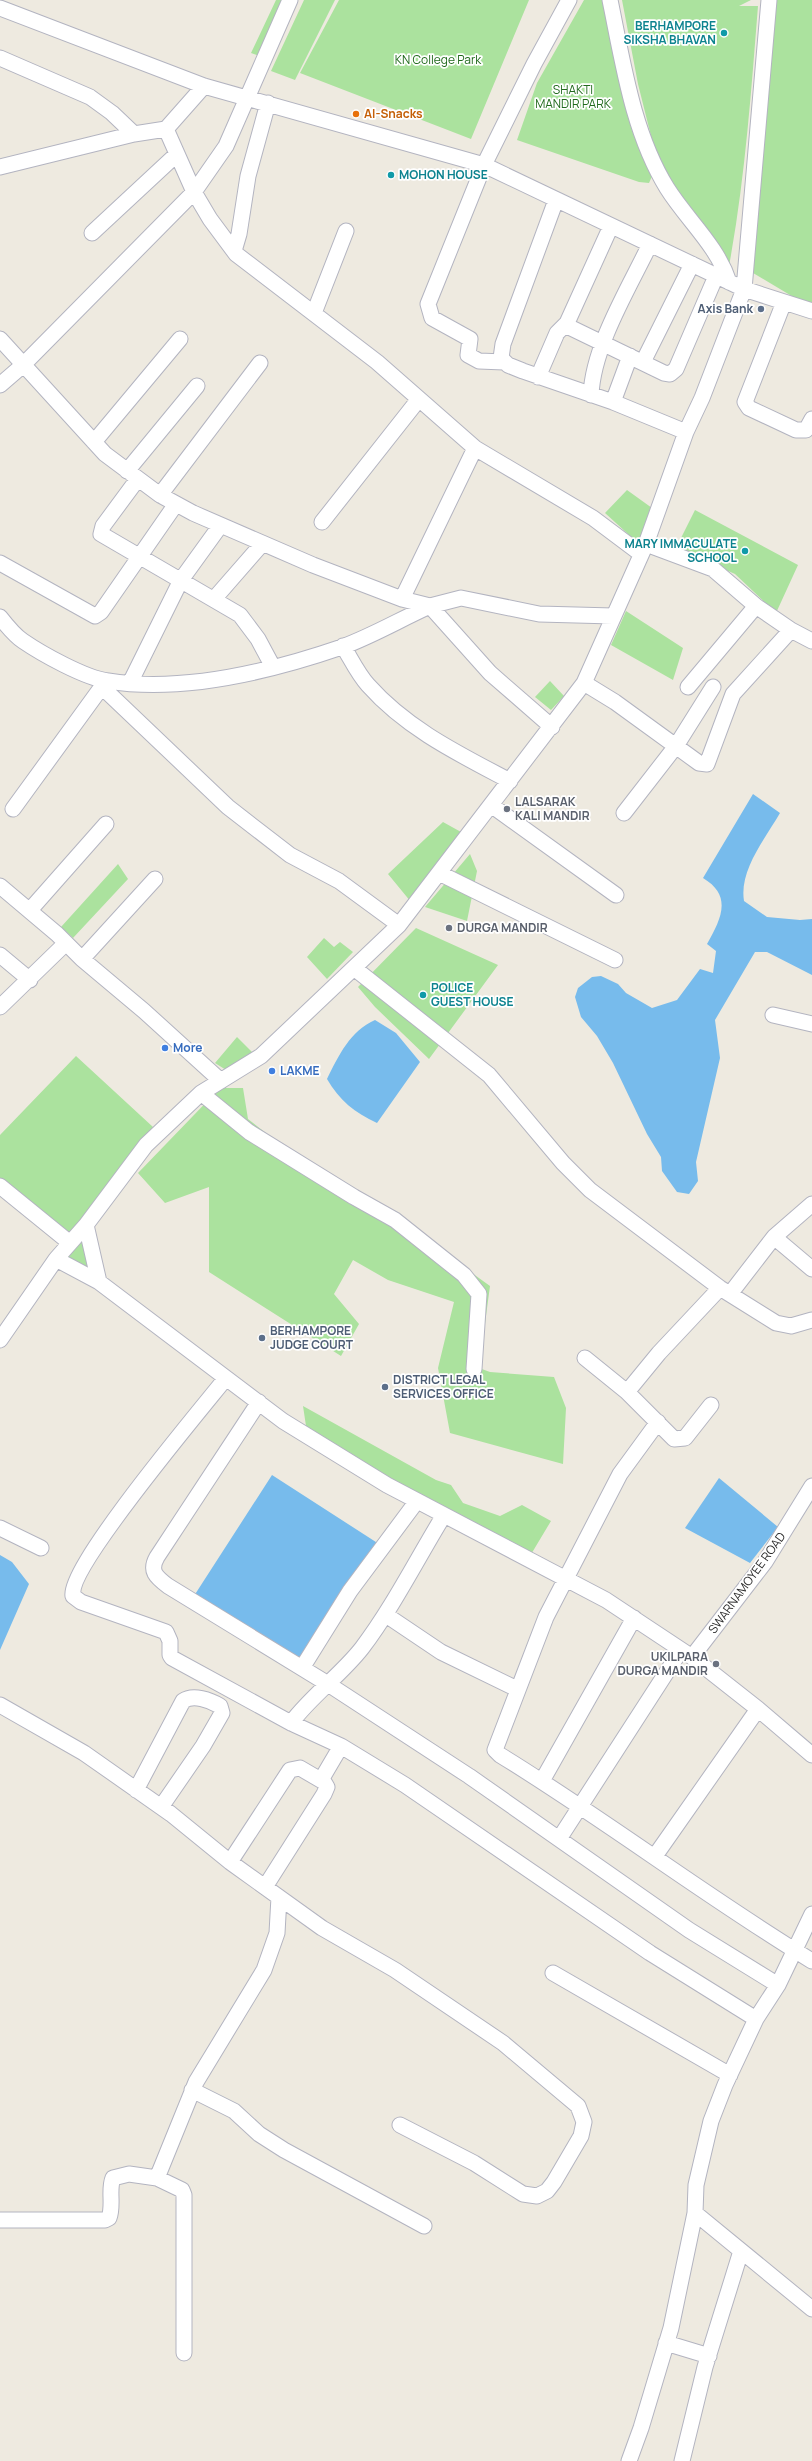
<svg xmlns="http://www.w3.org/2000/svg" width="812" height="2461" font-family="Manrope,sans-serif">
<rect width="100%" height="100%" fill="#eeeae0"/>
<path fill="#abe29e" d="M276,0H288L262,57L251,53Z
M304,0H335L295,80L271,71Z
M339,0H529L471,139L300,73Z
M584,0H612L653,174L649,183L639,182L517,140L537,83Z
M622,0H751L739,6H758C751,93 745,180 729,266L657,160L638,84Z
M770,0H812V305L800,301L743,267Z
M627,490L652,508L640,545L605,513Z
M695,510L798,565L776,613L735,574L676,548Z
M626,611L683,648L673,680L611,645Z
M550,681L564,696L551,710L535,697Z
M443,822L461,832L411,902L388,874Z
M470,854L477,871L467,921L425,907Z
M118,864L128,879L73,938L61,927Z
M416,928L498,965L429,1059L375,1007L358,987Z
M324,938L334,947L340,942L353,952L327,979L307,957Z
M237,1037L255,1055L234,1075L215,1063Z
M76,1056L153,1127L93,1212L67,1235L0,1182V1135Z
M220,1088H243L248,1119L308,1166L379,1206L490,1286L479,1368L490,1372L554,1377L566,1408L563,1464L450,1433L438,1368L454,1302L388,1280L353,1260L334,1294L359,1324L341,1356L209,1272V1187L165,1203L138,1173Z
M90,1234L95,1278L63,1261Z
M303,1406L436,1480L451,1485L463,1503L500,1516L522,1505L551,1521L530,1556L390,1481L306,1426Z"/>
<path fill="#77bbec" d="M753,794L780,813C765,839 739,870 744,901L767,917L800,920L812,919V975L767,952H755L715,1020L720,1058L696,1162L698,1181L689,1194L677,1192L662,1171L661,1157L647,1134L613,1063L597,1036L581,1017L575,997L578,988L592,977L601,976L618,984L626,993L652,1008L677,1000L700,969L713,973L716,951L707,944C721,919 733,896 703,878Z
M375,1020L396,1033L420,1062L377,1123C355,1113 339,1100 327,1079C339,1055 350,1031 375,1020Z
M272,1475L379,1544L304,1667L192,1599Z
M719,1478L778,1527L750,1563L685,1528Z
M0,1555L12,1562L29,1584L0,1650Z"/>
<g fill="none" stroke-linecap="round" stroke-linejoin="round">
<g stroke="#b3b4c0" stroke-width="17">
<path id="minor" d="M610,0C623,63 633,133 667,188C687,220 717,245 729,282
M769,0L744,289L702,398L686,432L646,544L584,683L399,925L261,1056L201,1093L146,1145L86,1225L56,1259L99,1282L283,1421L387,1485L606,1600L692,1657L758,1709L812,1755
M0,8L204,86L484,165L744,289L812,311
M0,58L90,97L112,113L134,134
M166,129L194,192L210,219L236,254L377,362L475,448L593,518L641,554
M0,167L134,134L166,129L204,86
M556,200L503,344L501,358L508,365L523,371L613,402L686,432
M92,233L177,154
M234,251L239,234L248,176L268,103
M784,302L745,402L749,408L796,430H806L812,419
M314,313L346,231
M565,325L664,373L670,374L676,369L716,276
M0,339L105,454L160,495L193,513L313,565L402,599L430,606L461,598L539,614L613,616
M504,362L479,361L468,355L470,339L432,318L428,304L484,165L534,64L569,0
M643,362L692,264
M538,377L557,333L567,323L611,226
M0,385L22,366L194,192L226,146L290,0
M591,395C593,346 629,288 650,244
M613,402L630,356
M94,442L180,339
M127,471L197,386
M137,480L103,526L101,534L240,615L258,639L273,667
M160,495L260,363
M322,522L419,399
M646,544L713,569L756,606L791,630L812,641
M0,563L95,616L101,612L176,504
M214,599L262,544
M402,599L475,448
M0,617C7,626 14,635 23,641C42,654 85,678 108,681C182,693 272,671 342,647C372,636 401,619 430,606L490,673L552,727
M343,646C351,659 358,674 368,685C407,729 459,754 510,781
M130,683L181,580L220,526
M584,683L615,702L699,763L707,764L733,694L791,630
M102,687L228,807L290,855L339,881L399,925
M688,687L756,606
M491,805L616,895
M13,809L106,681
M624,813L676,746L713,687
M439,873L615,960
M0,886L57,934L82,959L144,1011L221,1081
M30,910L106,824
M0,955L30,980
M82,959L155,879
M354,968L489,1075L563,1163L590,1190L720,1288L776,1323L791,1326L812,1320
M0,1007L66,943
M773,1015L812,1024
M201,1093L249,1132L354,1197L395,1220L464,1275L479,1294L474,1369
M0,1186L70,1243
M86,1225L99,1282
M774,1237L812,1204
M730,1294L774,1237L812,1269
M0,1340L56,1259
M585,1358L627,1392L674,1439L685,1438L711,1405
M226,1378C202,1408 67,1568 73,1596L81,1602L166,1632L170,1641V1655L172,1658L291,1723L341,1746L405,1785L650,1953L756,2019
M627,1392L659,1353L720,1288
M259,1402L157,1557C149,1571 156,1577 168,1586L328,1684L469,1776L689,1930L778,1985
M658,1422L620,1474L546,1617L495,1750L500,1755C606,1820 705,1896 812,1961
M0,1528L41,1548
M386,1615L441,1652L517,1689
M692,1657L765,1562L812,1486
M302,1668L350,1591L417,1501
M0,1705L84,1753L171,1814L230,1862L322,1928L395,1970L503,2043L578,2106L584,2122L581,2136L554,2182L547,2191L537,2196L523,2194L474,2163L400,2125
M291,1723C312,1695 341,1675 362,1648C393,1607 417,1559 444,1515
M321,1780L341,1746
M542,1781L634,1618
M136,1790L183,1701C193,1694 210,1700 220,1706L222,1713L203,1746L161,1807
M559,1839L681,1650
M655,1856L758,1709
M230,1862L290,1770L300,1768L324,1782L327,1787L324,1794L265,1887
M553,1973L730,2075
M192,2090L234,2111L259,2134L284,2150L424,2226
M695,2213L812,2309
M0,2220H105L109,2218C114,2205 108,2190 113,2178L129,2174L157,2178
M666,2343L709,2356
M184,2353V2195L182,2190L157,2178L196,2082L264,1970L277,1933L279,1897
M629,2461L641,2428L671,2328L695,2213L696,2185L711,2121L725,2085L756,2019L778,1985L812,1914
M682,2461L705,2367L741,2251"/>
</g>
<use href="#minor" stroke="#fff" stroke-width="15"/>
</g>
<g fill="#0f9aa8" stroke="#fff" stroke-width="1.5">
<circle cx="724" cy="33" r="4"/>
<circle cx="391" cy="175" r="4"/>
<circle cx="745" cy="551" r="4"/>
<circle cx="423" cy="995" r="4"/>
</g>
<circle fill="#e8710a" stroke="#fff" stroke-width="1.5" cx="356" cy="114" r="4"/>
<g fill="#5c6f8a" stroke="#fff" stroke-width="1.5">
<circle cx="761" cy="309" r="4"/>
<circle cx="262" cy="1338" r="4"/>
<circle cx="385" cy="1387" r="4"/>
</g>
<g fill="#6b7280" stroke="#fff" stroke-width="1.5">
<circle cx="507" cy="809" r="4"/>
<circle cx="449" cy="928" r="4"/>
<circle cx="716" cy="1664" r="4"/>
</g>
<g fill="#3f7fe0" stroke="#fff" stroke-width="1.5">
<circle cx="165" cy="1048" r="4"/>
<circle cx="272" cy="1071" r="4"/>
</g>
<g text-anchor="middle" stroke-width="3.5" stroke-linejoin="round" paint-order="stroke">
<g font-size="12" font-weight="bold" fill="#0d838f" stroke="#fff" text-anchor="end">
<text x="716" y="30">BERHAMPORE<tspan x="716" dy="14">SIKSHA BHAVAN</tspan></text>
<text x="399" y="179" text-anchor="start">MOHON HOUSE</text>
<text x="737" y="548">MARY IMMACULATE<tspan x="737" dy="14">SCHOOL</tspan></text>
<text x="431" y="992" text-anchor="start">POLICE<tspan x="431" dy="14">GUEST HOUSE</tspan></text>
</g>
<g font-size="12" fill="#216a1d" stroke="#fff">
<text x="438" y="64">KN College Park</text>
<text x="573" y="94">SHAKTI<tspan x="573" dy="14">MANDIR PARK</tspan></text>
</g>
<g font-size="12" font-weight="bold" fill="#c56008" stroke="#fff" text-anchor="start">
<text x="364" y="118">Al-Snacks</text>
</g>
<g font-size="12" font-weight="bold" fill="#4e5e75" stroke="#fff" text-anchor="start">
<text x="753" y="313" text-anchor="end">Axis Bank</text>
<text x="270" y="1335">BERHAMPORE<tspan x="270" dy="14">JUDGE COURT</tspan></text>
<text x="393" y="1384">DISTRICT LEGAL<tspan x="393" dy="14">SERVICES OFFICE</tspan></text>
</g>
<g font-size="12" font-weight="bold" fill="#5b616d" stroke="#fff" text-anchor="start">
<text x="515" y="806">LALSARAK<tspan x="515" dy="14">KALI MANDIR</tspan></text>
<text x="457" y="932">DURGA MANDIR</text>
<text x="708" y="1661" text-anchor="end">UKILPARA<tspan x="708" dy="14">DURGA MANDIR</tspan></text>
</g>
<g font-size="12" font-weight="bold" fill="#366cbe" stroke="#fff" text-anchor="start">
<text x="173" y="1052">More</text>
<text x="280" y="1075">LAKME</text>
</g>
<g font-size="12" fill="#2d2d2d" stroke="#fff">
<text transform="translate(747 1583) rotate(-54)" y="4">SWARNAMOYEE ROAD</text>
</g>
</g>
</svg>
